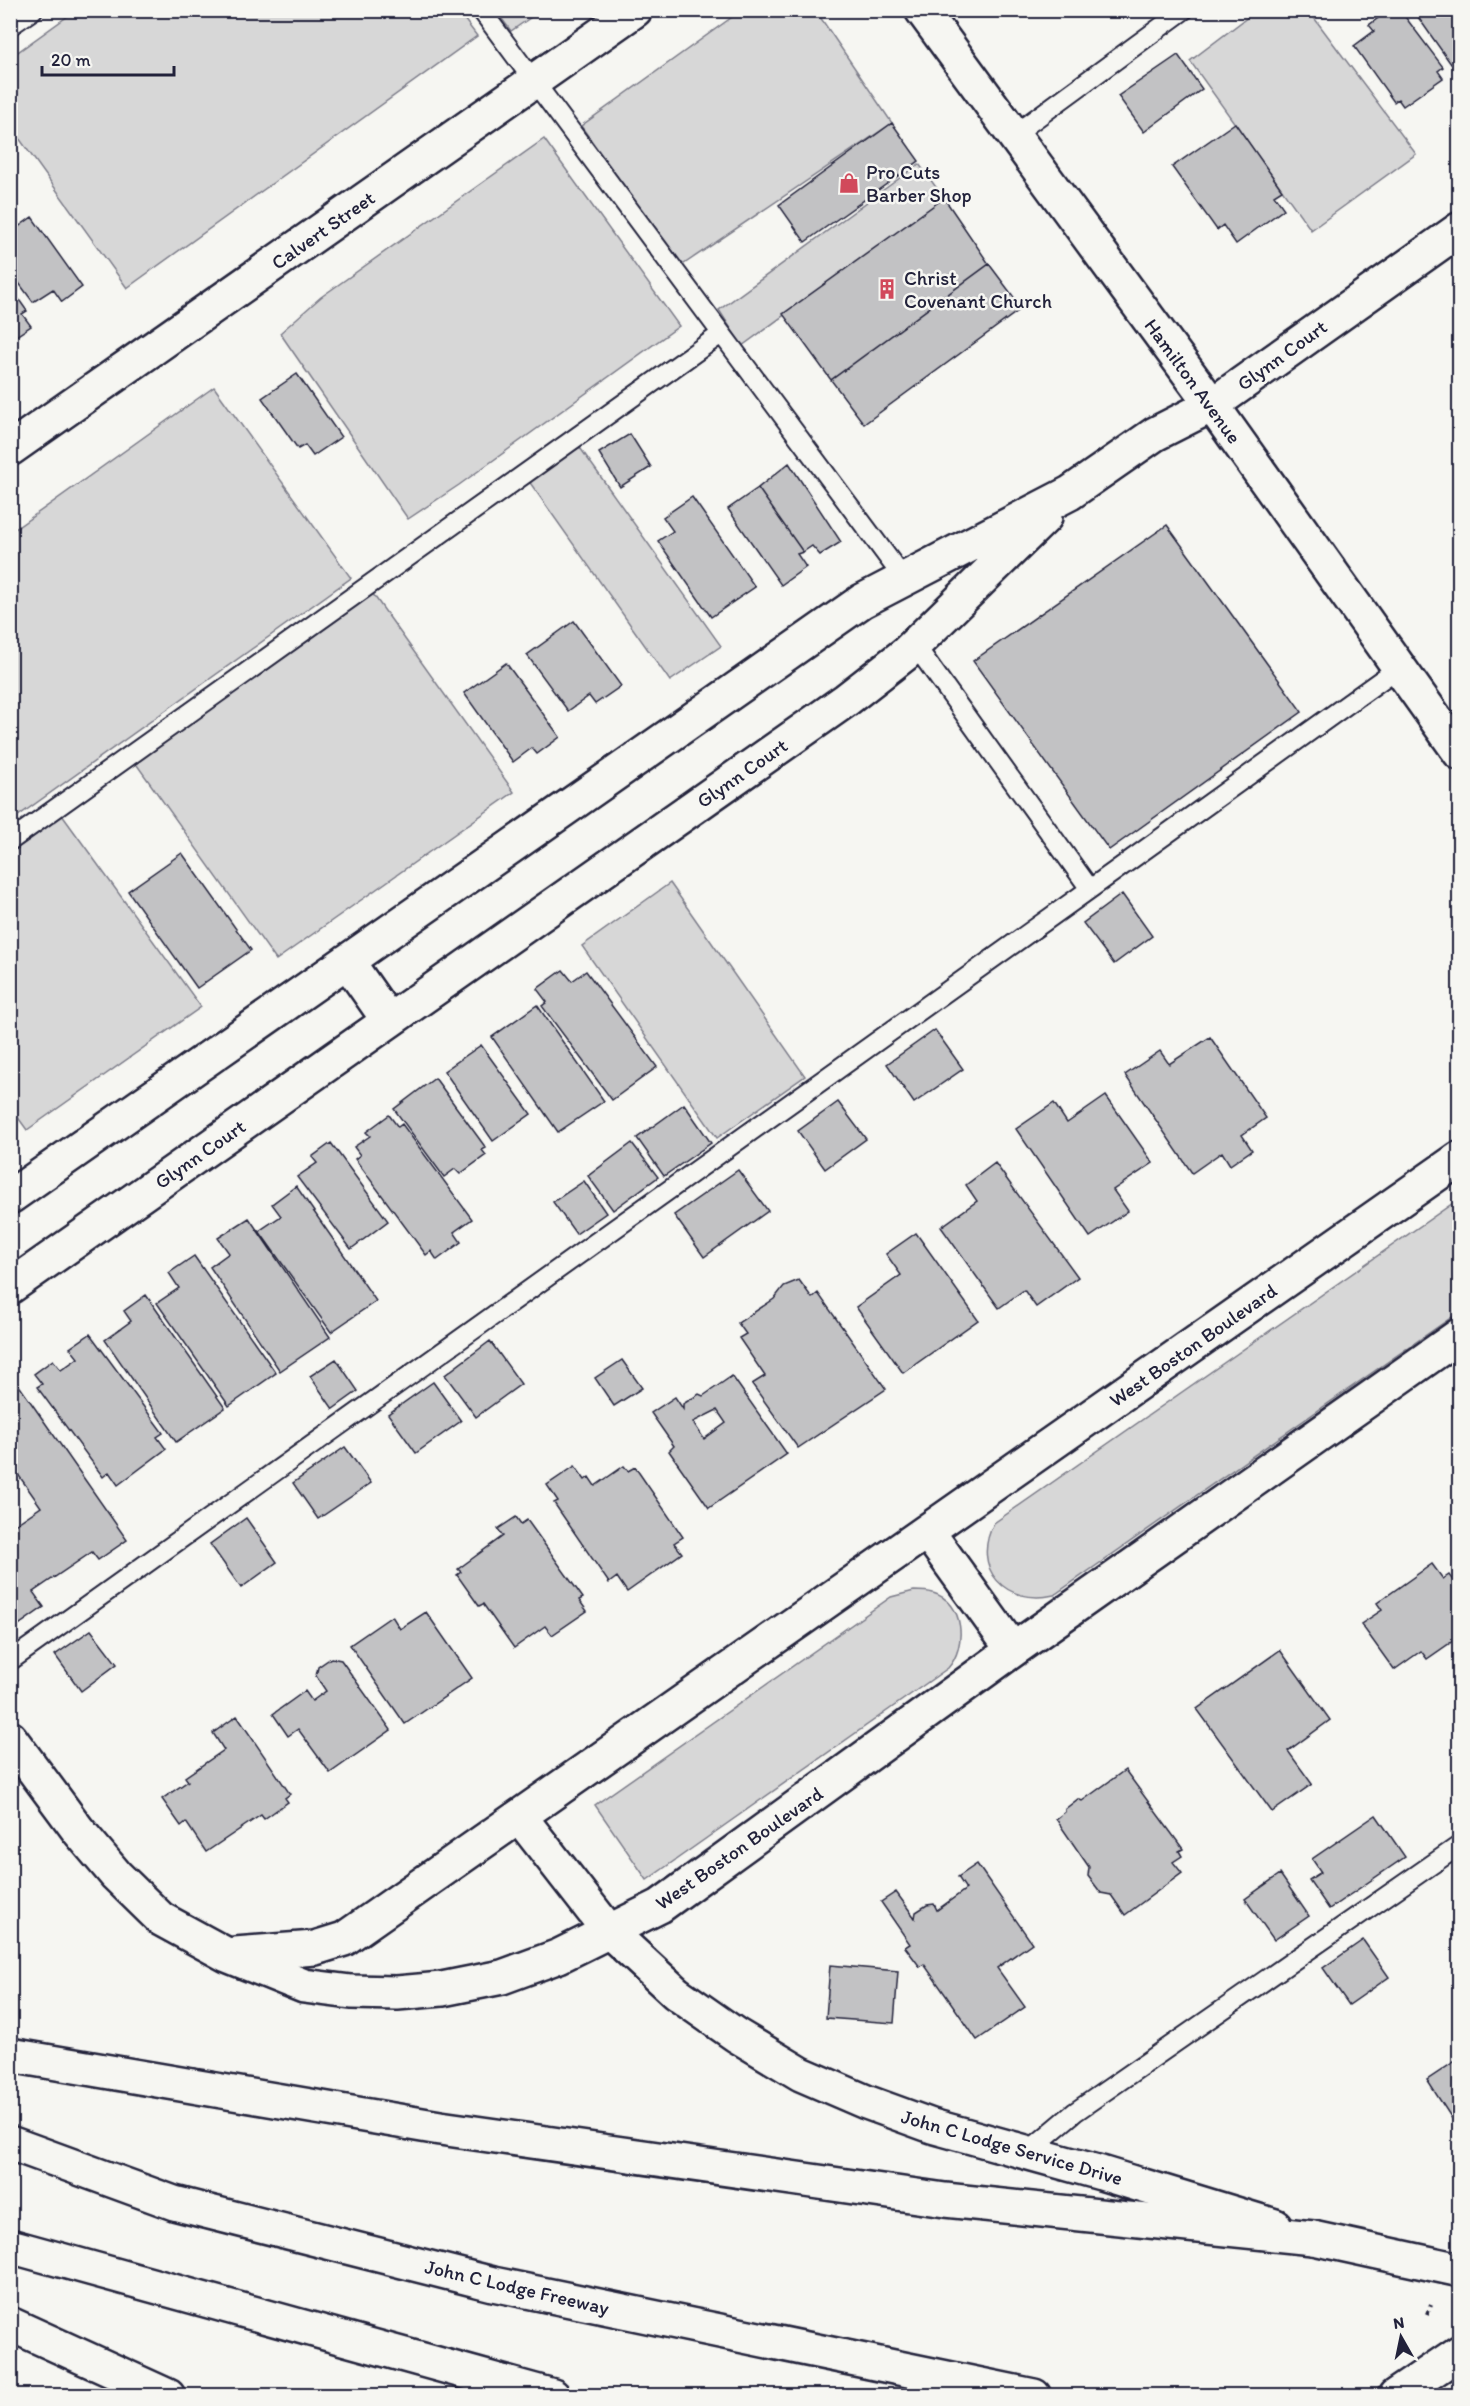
<svg xmlns="http://www.w3.org/2000/svg" width="1470" height="2406" font-family="Itim,sans-serif">
<rect width="100%" height="100%" fill="#f6f6f2"/>
<filter id="ink" filterUnits="userSpaceOnUse"><feTurbulence type="fractalNoise" baseFrequency=".0167" numOctaves="2"/><feDisplacementMap in="SourceGraphic" scale="12" xChannelSelector="R" yChannelSelector="G"/><feConvolveMatrix kernelMatrix="1 2 1 2 8 2 1 2 1" color-interpolation-filters="sRGB"/></filter>
<g filter="url(#ink)">
<path fill="#d7d7d7" stroke="#7c7c89" stroke-width="1.5" d="M742,10L816,11L892,123L681,266L581,126Z
M75,11H458L477,36L127,288L11,127V57Z
M496,11H540L511,31Z
M1256,11H1309L1416,154L1311,230L1190,61Z
M544,139L679,326L459,485L408,519L280,333L321,297Z
M919,164L944,198L742,346L719,310Z
M214,387L351,578L11,821V532Z
M571,435L721,646L670,681L521,470Z
M365,583L514,792L276,960L127,751Z
M54,804L201,1007L27,1130L11,1108V836Z
M670,883L805,1076L717,1138L582,946Z
M1459,1199V1312L1054,1595C1006,1606 970,1569 994,1523Z
M914,1591C920,1591 927,1591 933,1593C965,1602 967,1647 948,1668L647,1880L595,1805L891,1597Z"/>
<path fill="#c2c2c4" stroke="#22223b" stroke-width="1.5" fill-rule="evenodd" d="M1389,10H1400L1443,67L1438,71L1443,78L1403,106L1398,99L1394,102L1354,46L1374,31L1369,25Z
M1413,10H1460V58L1451,64Z
M1178,55L1202,89L1144,132L1118,96Z
M892,123L919,161L805,242L779,205Z
M1235,123L1282,190L1274,195L1284,209L1236,244L1223,225L1217,230L1172,167Z
M944,198L989,264L831,380L783,314Z
M32,217L82,287L62,302L53,289L33,302L10,271V251L14,248L10,244V233Z
M989,264L1022,308L864,424L831,380Z
M10,287L27,311L22,314L31,326L10,340Z
M297,374L341,437L313,456L305,445L298,449L262,398Z
M630,434L651,467L620,487L599,453Z
M789,463L841,542L820,555L812,546L803,552L758,488Z
M758,488L803,552L797,554L806,567L781,585L728,509Z
M692,497L755,587L711,617L658,541L673,531L663,517Z
M1167,525L1302,712L1109,850L973,661Z
M574,621L621,686L595,704L589,696L568,711L527,655Z
M506,663L560,737L537,754L532,748L513,762L464,693Z
M182,853L251,950L197,988L128,891Z
M1122,894L1152,936L1114,964L1083,923Z
M563,970L572,981L586,971L657,1067L612,1100L542,1006L547,1002L537,989Z
M537,1005L604,1101L558,1132L492,1037Z
M935,1030L963,1069L914,1103L887,1064Z
M1210,1037L1266,1118L1242,1135L1252,1150L1230,1165L1222,1152L1192,1173L1125,1075L1160,1051L1169,1064Z
M481,1045L531,1114L493,1141L444,1071Z
M435,1078L486,1148L482,1150L486,1155L460,1174L455,1169L444,1177L394,1109Z
M1106,1096L1153,1163L1113,1190L1128,1211L1090,1237L1016,1129L1054,1103L1067,1123Z
M838,1102L866,1139L825,1169L798,1131Z
M684,1104L711,1143L664,1176L637,1138Z
M389,1115L398,1127L402,1124L472,1219L454,1232L461,1242L437,1260L431,1251L426,1255L355,1159L360,1155L354,1147L370,1136L366,1132Z
M331,1143L388,1221L351,1249L297,1177L317,1163L312,1157Z
M632,1143L658,1177L613,1210L588,1176Z
M995,1163L1078,1277L1036,1307L1024,1290L999,1308L941,1227L977,1201L966,1185Z
M738,1170L768,1211L704,1257L674,1215Z
M584,1181L606,1213L576,1234L553,1202Z
M296,1186L376,1301L331,1332L259,1231L281,1216L272,1204Z
M249,1218L330,1337L280,1371L210,1267L229,1253L218,1238Z
M916,1233L978,1320L903,1373L856,1307L901,1275L886,1254Z
M194,1256L276,1373L229,1406L157,1303L179,1288L169,1273Z
M799,1280L812,1298L818,1293L886,1389L798,1448L752,1384L765,1376L739,1338L746,1334L738,1323L774,1299L784,1286Z
M146,1295L225,1408L176,1442L105,1340L131,1321L124,1311Z
M90,1334L163,1433L157,1437L166,1449L118,1485L109,1472L103,1477L37,1387L42,1384L34,1374L53,1360L61,1370L78,1358L70,1348Z
M490,1341L521,1384L476,1417L445,1375Z
M336,1359L358,1391L333,1409L310,1376Z
M622,1360L642,1388L614,1406L595,1378Z
M732,1376L787,1454L709,1508L669,1451L674,1446L651,1413L675,1397L683,1409V1404L699,1394L703,1396ZM717,1410L726,1423L704,1439L693,1422Z
M433,1382L461,1421L416,1453L388,1414Z
M18,1384L127,1540L98,1560L92,1552L33,1592L44,1607L10,1631V1522L13,1526L41,1507L10,1463V1389Z
M345,1447L371,1483L318,1519L293,1483Z
M575,1466L585,1480L589,1477L595,1486L624,1466L628,1471L635,1467L683,1537L674,1543L682,1553L627,1592L617,1577L609,1583L554,1503L558,1501L547,1485Z
M516,1517L521,1524L527,1520L583,1598L579,1600L587,1611L552,1635L545,1626L514,1648L483,1604L479,1606L457,1575L461,1572L458,1569L503,1536L498,1529Z
M246,1518L277,1562L241,1588L210,1544Z
M1432,1564L1443,1579L1449,1575L1460,1590V1636L1427,1659L1421,1651L1394,1670L1361,1624L1382,1610L1377,1603Z
M426,1612L472,1678L405,1724L350,1645L392,1616L400,1629Z
M91,1630L117,1664L81,1691L55,1655Z
M1280,1650L1330,1720L1288,1751L1312,1784L1272,1812L1197,1709Z
M331,1658L341,1660L391,1730L330,1773L298,1729L288,1736L273,1714L305,1691L312,1701L326,1691L316,1676L318,1667Z
M237,1716L290,1794L285,1798L288,1802L264,1819L261,1815L206,1852L186,1822L181,1826L162,1799L188,1781L185,1777L224,1750L213,1733Z
M1125,1770L1183,1849L1179,1851L1182,1856L1173,1862L1182,1873L1125,1915L1111,1895L1101,1893L1088,1876L1089,1867L1056,1819L1065,1812V1809L1078,1799L1082,1801Z
M1376,1815L1405,1857L1329,1909L1309,1880L1321,1872L1312,1859Z
M977,1864L1032,1943L997,1968L1025,2007L977,2040L924,1964L920,1967L905,1947L910,1944L881,1902L896,1892L915,1918L916,1912L927,1905L934,1904L937,1910L966,1889L958,1877Z
M1280,1874L1309,1916L1274,1940L1245,1899Z
M1363,1940L1389,1977L1349,2005L1323,1968Z
M830,1965L898,1971L894,2023L826,2018Z
M1457,2060L1460,2063V2131L1427,2080Z"/>
<g fill="none" stroke-linecap="round" stroke-linejoin="round">
<g stroke="#22223b" stroke-width="22">
<path id="service" d="M481,10L904,579
M10,26L33,10
M1012,136L1184,10
M915,645L1090,889L1398,668
M10,841L721,334
M10,1661L1090,889
M1025,2154L1075,2112L1460,1845"/>
</g>
<g stroke="#22223b" stroke-width="38">
<path id="minor" d="M347,961L389,1021
M10,1197L862,601L1070,493L1155,434L1212,405L1460,229
M10,1287L846,700L905,654L1045,517
M927,1531L1013,1650
M10,1738L78,1830L116,1875L161,1919L227,1955L304,1986L351,1992L397,1993L442,1989L502,1977L559,1956L660,1906L1013,1650L1460,1335
M520,1817L608,1930L676,1993L736,2035L801,2074L866,2102L932,2126L1101,2173L1275,2226
M235,1954L315,1948L344,1939L1460,1158"/>
</g>
<g stroke="#22223b" stroke-width="38">
<path id="tertiary" d="M10,449L635,10
M1313,2238L1460,2270
M1395,2396L1460,2352"/>
</g>
<g stroke="#22223b" stroke-width="38">
<path id="secondary" d="M922,10L1212,405L1460,753"/>
</g>
<g stroke="#22223b" stroke-width="38">
<path id="motorway" d="M10,2055L440,2128L945,2200L1313,2238
M10,2143L174,2203L493,2284L1034,2396
M10,2246L553,2396
M10,2324L168,2396"/>
</g>
<path stroke="#22223b" stroke-width="4" stroke-dasharray="4.5 4.5" stroke-linecap="butt" d="M1427,2315L1431,2305"/>
<use href="#service" stroke="#f6f6f2" stroke-width="18"/>
<use href="#minor" stroke="#f6f6f2" stroke-width="33"/>
<use href="#tertiary" stroke="#f6f6f2" stroke-width="33"/>
<use href="#secondary" stroke="#f6f6f2" stroke-width="33"/>
<use href="#motorway" stroke="#f6f6f2" stroke-width="33"/>
</g>
</g>
<defs>
<g id="shop-bare" transform="scale(1.62)"><path d="M-5-2.5h2.3a2.7 3.5 0 0 1 5.4 0H5L5.5 6h-11ZM-1.5-2.5h3a1.5 2.3 0 0 0-3 0Z" fill="#d1495b" stroke="#f6f6f2" stroke-width="2.5" paint-order="stroke"/></g>
<g id="building-bare" transform="scale(1.62)"><path d="M-4-6H4V6H1V3H-1V6H-4ZM-2.5-4.3h1.7v1.8h-1.7ZM.8-4.3h1.7v1.8H.8ZM-2.5-1h1.7V.8h-1.7ZM.8-1h1.7V.8H.8Z" fill="#d1495b" stroke="#f6f6f2" stroke-width="2.5" paint-order="stroke"/></g>
</defs>
<g fill-rule="evenodd">
<use href="#shop-bare" x="849" y="183"/>
<use href="#building-bare" x="887" y="289"/>
</g>
<g text-anchor="middle" stroke-width="5" stroke-linejoin="round" paint-order="stroke">
<g font-size="20" fill="#22223b" stroke="#f6f6f2" text-anchor="start">
<text x="866" y="179">Pro Cuts<tspan x="866" dy="23">Barber Shop</tspan></text>
<text x="904" y="285">Christ<tspan x="904" dy="23">Covenant Church</tspan></text>
</g>
<g font-size="20" fill="#22223b" stroke="#f6f6f2">
<text transform="translate(323 230) rotate(-35)" y="7">Calvert Street</text>
<text transform="translate(1282 355) rotate(-36)" y="7">Glynn Court</text>
<text transform="translate(1193 381) rotate(54)" y="7">Hamilton Avenue</text>
<text transform="translate(742 773) rotate(-35)" y="7">Glynn Court</text>
<text transform="translate(200 1154) rotate(-35)" y="7">Glynn Court</text>
<text transform="translate(1193 1345) rotate(-35)" y="7">West Boston Boulevard</text>
<text transform="translate(739 1848) rotate(-35)" y="7">West Boston Boulevard</text>
<text transform="translate(1012 2147) rotate(16)" y="7">John C Lodge Service Drive</text>
<text transform="translate(517 2287) rotate(13)" y="7">John C Lodge Freeway</text>
</g>
</g>
<rect width="1470" height="2406" fill="none" stroke="#f6f6f2" stroke-width="36"/>
<rect x="18" y="18" width="1434" height="2370" fill="none" stroke="#22223b" stroke-width="2" filter="url(#ink)"/>
<g transform="translate(1401 2337) rotate(351)" stroke="#f6f6f2" stroke-width="4.5" paint-order="stroke">
<path d="M0-4.5L10 22L0 15L-10 22Z" fill="#22223b"/>
<text y="-9" font-size="16" font-weight="bold" text-anchor="middle" fill="#22223b">N</text>
</g>
<path d="M42 66v9h132v-9" fill="none" stroke="#22223b" stroke-width="3"/>
<text x="51" y="66" font-size="18" fill="#22223b" stroke="#f6f6f2" stroke-width="4.5" paint-order="stroke">20 m</text>
</svg>
